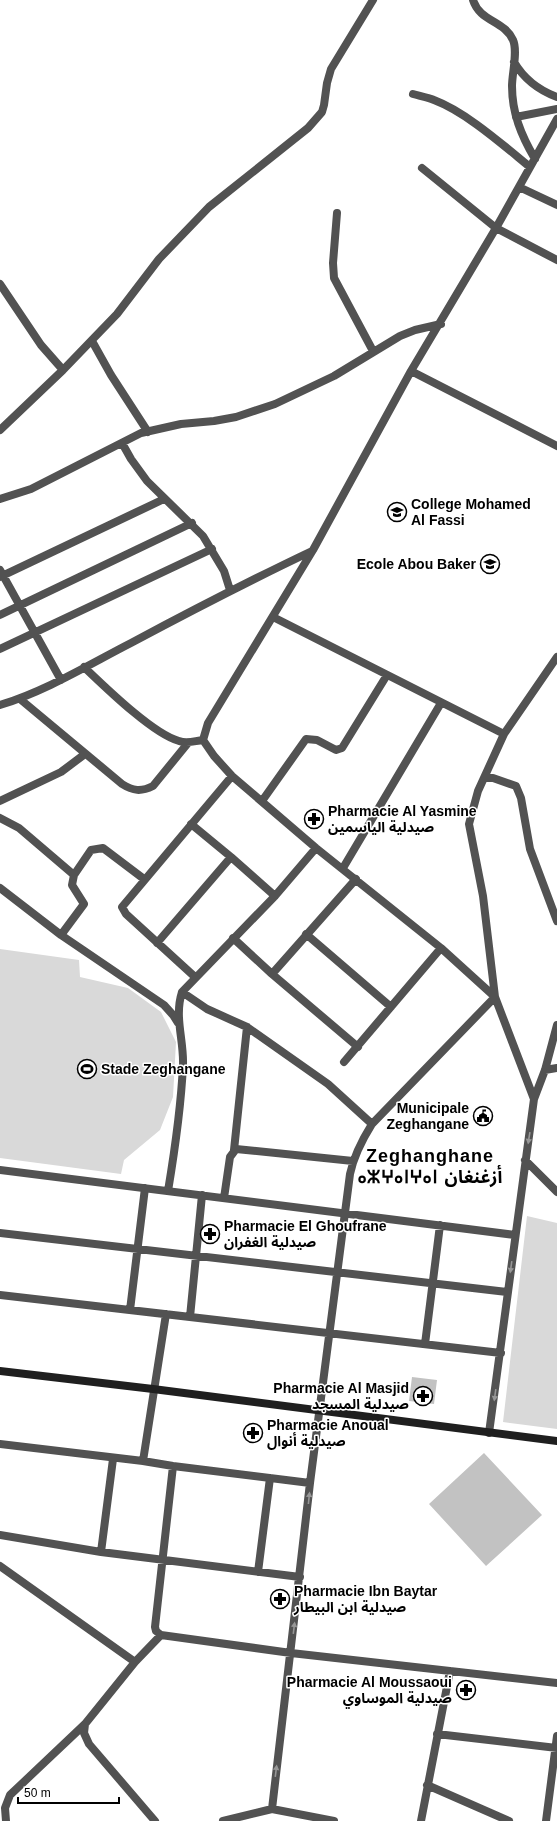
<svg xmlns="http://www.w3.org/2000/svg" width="557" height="1821" font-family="Helvetica,'Noto Sans Arabic','Noto Sans Tifinagh',sans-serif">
<rect width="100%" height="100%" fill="#fff"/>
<path fill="#d9d9d9" d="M0,949L79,960L80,977L128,988L161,1012L176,1042L173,1097L160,1130L124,1160L121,1174L0,1158Z
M527,1216L557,1223V1429L503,1422Z"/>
<path fill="#c2c2c2" d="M412,1377L437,1380L434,1404L409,1401Z
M484,1453L542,1515L486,1566L429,1504Z"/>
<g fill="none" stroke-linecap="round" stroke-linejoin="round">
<path stroke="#525252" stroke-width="8" d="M473,0C480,22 504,20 513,40C518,51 512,74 512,86C512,113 521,135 535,159
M514,62C524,79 538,90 557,97
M413,94C420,96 427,97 434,100C466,112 503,145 530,167
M516,117L557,109
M422,168L496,228L557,260
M519,187L557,205
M337,213L333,263L334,278L373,351
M0,284L41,345L63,370
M92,341L111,375L148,432
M411,371L557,446
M0,430L63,370L117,314L159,259L209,207L308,128L322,112L324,105L327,83L331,69L373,0
M122,443L131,459L147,481L203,536L224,571L230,590
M0,499L31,489L141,433L181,424L214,421L236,417L275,404L334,376L400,336L415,330L441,324
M0,570L61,680
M0,577L164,499
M0,615L192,523
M273,617L504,734
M0,649L212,549
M84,667C105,687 153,734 179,741C187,744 194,741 203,740
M20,699L122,784C133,791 141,792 153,786L188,743
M0,705C46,691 88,665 131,643C191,611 251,580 312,551
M486,778H493L516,786L521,798L530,849L557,921
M0,801L61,772L85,754
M262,801L306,739L317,740L336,750L342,748L387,675
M0,818L19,828L74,875
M191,824L231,857L275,896
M343,868L441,703
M0,888L61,935L84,904L72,885L74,875L91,850L103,848L144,879
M306,934L391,1007
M61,935L164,1005L173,1015L178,1023
M233,938L272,974L358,1047
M157,943L231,857
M272,974L356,879
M195,977L126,914L122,907L232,776
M182,992L207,1009L247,1027L328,1084L372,1124
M495,997L441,948L316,848L232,776L214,756L203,740L208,723L313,550L411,371L496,228L557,119
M344,1062L441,948
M545,1070L557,1068
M534,1099L495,997L483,896L469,824L478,791L504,734L557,657
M234,1150L247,1027
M525,1160L557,1192
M0,1170L515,1235
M168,1191C175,1149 181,1107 183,1065C184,1040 174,1017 182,992L275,896L316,848
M224,1198L230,1157L236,1149L353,1161
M0,1233L507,1292
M0,1295L501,1353
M130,1310L145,1188
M190,1317L202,1195
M425,1344L440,1225
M489,1433L534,1099L545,1070L557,1025
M0,1444L143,1461L173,1466L310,1483
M143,1461L166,1314
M173,1466L155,1627L156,1631L161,1635L291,1653L557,1683
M0,1535L101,1552L300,1577
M101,1552L113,1459
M0,1566L135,1662L85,1724L84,1733L89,1744L155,1821
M258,1572L270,1478
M135,1662L161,1635
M437,1734L557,1748
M427,1785L509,1821
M272,1809L310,1483L350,1174C354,1155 362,1140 372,1124L495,997
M6,1821L5,1808L10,1795L85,1724
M223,1821L272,1809L334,1821
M421,1821L450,1671
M546,1821L557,1736"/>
<path stroke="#1f1f1f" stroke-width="8" d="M0,1371L153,1389L557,1441"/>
</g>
<defs><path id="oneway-solid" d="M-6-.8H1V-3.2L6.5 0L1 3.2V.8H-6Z"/></defs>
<g fill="#979797">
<use href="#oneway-solid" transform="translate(529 1138) rotate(99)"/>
<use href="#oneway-solid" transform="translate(511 1267) rotate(98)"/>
<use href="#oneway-solid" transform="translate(495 1395) rotate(98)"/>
<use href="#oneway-solid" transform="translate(309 1498) rotate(-84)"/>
<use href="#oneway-solid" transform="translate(294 1628) rotate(-83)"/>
<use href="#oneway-solid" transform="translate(276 1771) rotate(-83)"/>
</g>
<defs>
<g id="university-ring" transform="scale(1)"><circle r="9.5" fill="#fff" stroke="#000" stroke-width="1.5"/><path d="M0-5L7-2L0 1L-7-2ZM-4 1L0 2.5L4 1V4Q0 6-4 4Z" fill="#000"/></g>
<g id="school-ring" transform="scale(1)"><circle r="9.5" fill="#fff" stroke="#000" stroke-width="1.5"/><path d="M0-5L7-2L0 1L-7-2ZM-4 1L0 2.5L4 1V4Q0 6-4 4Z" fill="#000"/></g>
<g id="pharmacy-ring" transform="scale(1)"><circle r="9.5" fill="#fff" stroke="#000" stroke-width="1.5"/><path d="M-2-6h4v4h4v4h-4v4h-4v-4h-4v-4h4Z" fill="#000"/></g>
<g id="stadium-ring" transform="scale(1)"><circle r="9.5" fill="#fff" stroke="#000" stroke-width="1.5"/><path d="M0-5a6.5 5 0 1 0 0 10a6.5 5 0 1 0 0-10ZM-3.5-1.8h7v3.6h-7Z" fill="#000"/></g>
<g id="civic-ring" transform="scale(1)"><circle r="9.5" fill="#fff" stroke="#000" stroke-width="1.5"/><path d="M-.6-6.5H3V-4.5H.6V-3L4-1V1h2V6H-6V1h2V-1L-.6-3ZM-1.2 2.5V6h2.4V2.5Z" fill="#000"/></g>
</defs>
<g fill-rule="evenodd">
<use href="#university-ring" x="397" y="512"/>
<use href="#school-ring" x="490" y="564"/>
<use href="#pharmacy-ring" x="314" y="819"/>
<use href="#stadium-ring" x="87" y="1069"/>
<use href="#civic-ring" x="483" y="1116"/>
<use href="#pharmacy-ring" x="210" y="1234"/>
<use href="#pharmacy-ring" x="423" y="1396"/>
<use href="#pharmacy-ring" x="253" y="1433"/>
<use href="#pharmacy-ring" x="280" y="1599"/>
<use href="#pharmacy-ring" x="466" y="1690"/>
</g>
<g text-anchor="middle" stroke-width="3" stroke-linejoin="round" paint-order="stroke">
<g font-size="14" font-weight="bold" fill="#000" stroke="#fff" text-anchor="start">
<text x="411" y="509">College Mohamed<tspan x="411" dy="16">Al Fassi</tspan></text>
<text x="476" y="569" text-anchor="end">Ecole Abou Baker</text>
<text x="328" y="816">Pharmacie Al Yasmine<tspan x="328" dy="16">صيدلية الياسمين</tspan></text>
<text x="101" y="1074">Stade Zeghangane</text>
<text x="469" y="1113" text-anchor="end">Municipale<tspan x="469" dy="16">Zeghangane</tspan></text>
<text x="224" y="1231">Pharmacie El Ghoufrane<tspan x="224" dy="16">صيدلية الغفران</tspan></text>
<text x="409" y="1393" text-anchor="end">Pharmacie Al Masjid<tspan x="409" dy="16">صيدلية المسجد</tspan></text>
<text x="267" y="1430">Pharmacie Anoual<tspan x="267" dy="16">صيدلية أنوال</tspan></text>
<text x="294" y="1596">Pharmacie Ibn Baytar<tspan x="294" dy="16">صيدلية ابن البيطار</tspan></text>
<text x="452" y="1687" text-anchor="end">Pharmacie Al Moussaoui<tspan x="452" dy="16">صيدلية الموساوي</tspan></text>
</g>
<g font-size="18" font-weight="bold" letter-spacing="1" fill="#000" stroke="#fff">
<text x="430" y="1162">Zeghanghane<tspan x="430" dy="21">ⴰⵣⵖⴰⵏⵖⴰⵏ أزغنغان</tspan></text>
</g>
</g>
<path d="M18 1797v6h101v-6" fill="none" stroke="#000000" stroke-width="2"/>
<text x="24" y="1797" font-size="12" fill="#000000" stroke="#ffffff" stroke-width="3" paint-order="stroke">50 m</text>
</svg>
